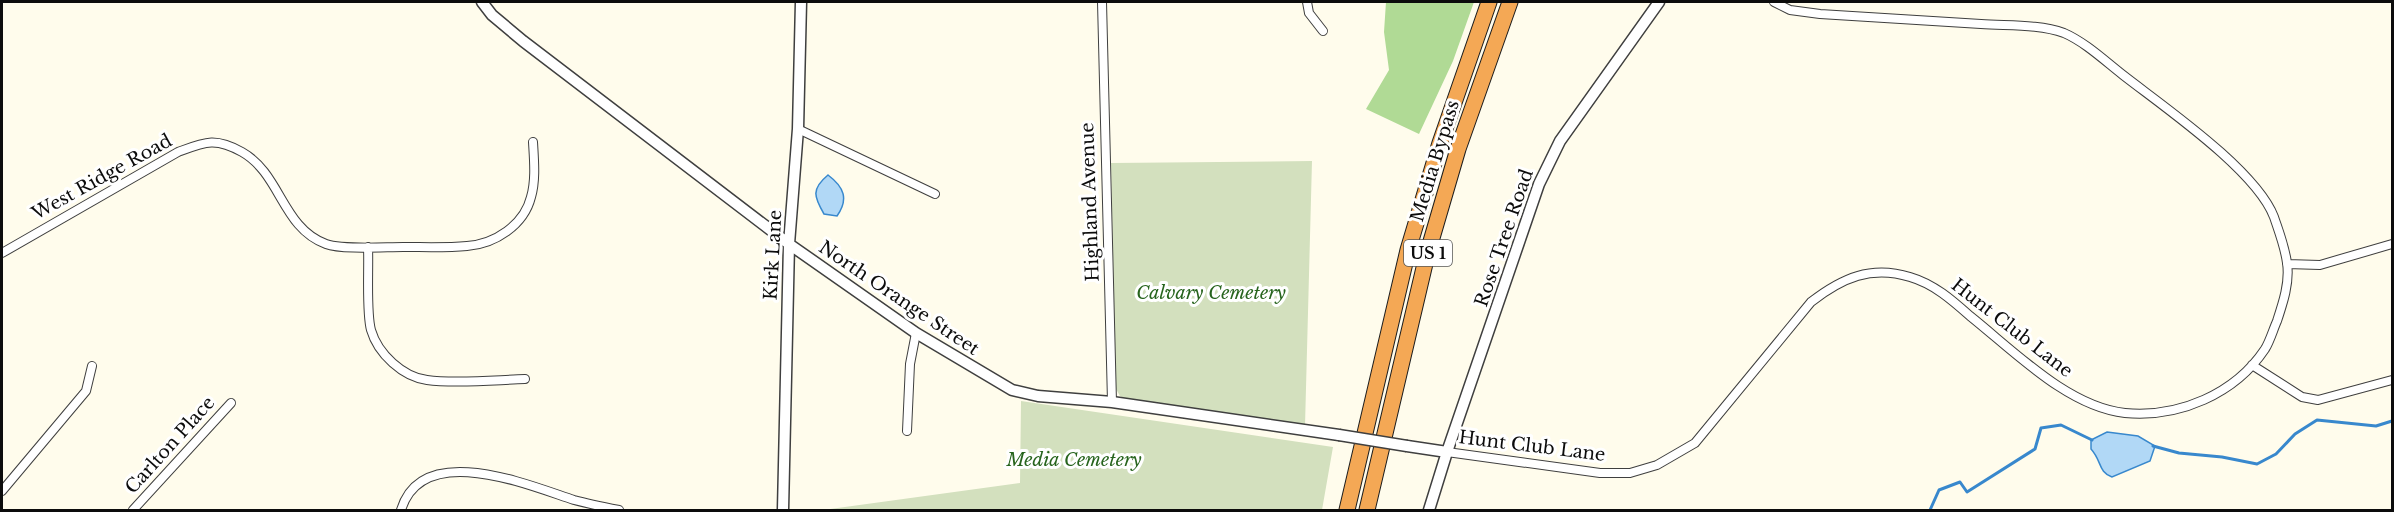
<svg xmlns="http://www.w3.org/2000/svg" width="2394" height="512" font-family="'Libre Baskerville',serif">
<rect width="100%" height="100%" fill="#fffcec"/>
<path fill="#b0da95" d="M1386,2H1474L1453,61L1419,134L1366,109L1389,70L1384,32Z"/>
<path fill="#d3e0be" d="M1312,161L1305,426L1127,400L1120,396L1116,389L1111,163Z
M1021,401L1333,447L1322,510H823L1020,483Z"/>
<path fill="#b1d8f6" stroke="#3888cd" stroke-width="1.5" d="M828,175C844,187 849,199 837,216L824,214C814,197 811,189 828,175Z
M2107,432L2138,436L2155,446L2150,461L2112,477C2098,472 2102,461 2091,449V440Z"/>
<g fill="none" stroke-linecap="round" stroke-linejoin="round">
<path stroke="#3888cd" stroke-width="3" d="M2153,446L2179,453L2222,457L2257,464L2276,454L2295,434L2317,420L2376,426L2392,421
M1930,510L1939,490L1960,482L1967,492L2035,449L2041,428L2061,425L2092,440"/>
<g stroke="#3f3f3f" stroke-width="10">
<path id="minor" d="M1102,2L1112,402
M1307,2L1309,13L1323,31
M798,129L935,194
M368,247C369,269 366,312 371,330C378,354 403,377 427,380C456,384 495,380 525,379
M2,253L178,152C205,142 215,137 242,152C281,174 282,228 326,244C342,250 384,247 403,247C424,247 446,248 467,246C495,244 524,225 531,197C536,180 534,160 533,142
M2287,264L2320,265L2392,244
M2252,365L2302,397L2318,400L2392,380
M907,431L910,364L916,333
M1447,452L1600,473H1630L1657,465L1695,443L1811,302C1842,278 1871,265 1910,277C1934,284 1952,300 1970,316C2014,351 2068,407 2125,413C2179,418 2235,394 2265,349C2270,341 2273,330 2277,321C2283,303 2290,282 2287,263C2285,247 2279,232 2274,217C2256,170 2164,107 2123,75C2105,61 2085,42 2064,33C2039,24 2008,26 1981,24C1927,21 1874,17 1820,14L1790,10L1774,2
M2,491L86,391L92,366
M133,510L231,403
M401,510C422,440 528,485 574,500C589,504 604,507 619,510"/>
</g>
<g stroke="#3f3f3f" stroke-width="13">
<path id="tertiary" d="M482,2L492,15L523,41L789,244L916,333L1012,390L1038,396L1112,402L1339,435
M1407,446L1447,452
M783,510L789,244L798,129L801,2
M1429,510L1447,452L1539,184L1560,141L1659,2"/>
</g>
<g stroke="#1d1d1d" stroke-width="17">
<path id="motorway" d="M1347,510L1408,250L1440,143L1489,2
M1367,510L1427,255L1458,149L1510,2"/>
</g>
<use href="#minor" stroke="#fff" stroke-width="8"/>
<use href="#tertiary" stroke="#fff" stroke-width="10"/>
<use href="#motorway" stroke="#f4a855" stroke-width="15"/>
<g stroke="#3f3f3f" stroke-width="13" stroke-linecap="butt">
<path id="tertiary-bridge" d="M1339,435L1407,446"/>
</g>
<use href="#tertiary-bridge" stroke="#fff" stroke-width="10"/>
</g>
<g text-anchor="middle" stroke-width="6" stroke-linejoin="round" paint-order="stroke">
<rect fill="#fff" stroke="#555" stroke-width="1.5" x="1404" y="240" width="48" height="26" rx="4.5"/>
<g font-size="16" font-weight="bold" fill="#0c0c0c">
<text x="1428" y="259">US 1</text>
</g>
<g font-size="18" fill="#0c0c0c" stroke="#fff">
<text transform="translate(1435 161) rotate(-73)" y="6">Media Bypass</text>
<text transform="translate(102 177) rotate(-29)" y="6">West Ridge Road</text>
<text transform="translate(1090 202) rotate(-92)" y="6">Highland Avenue</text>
<text transform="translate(1504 238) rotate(-71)" y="6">Rose Tree Road</text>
<text transform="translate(773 255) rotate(-87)" y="6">Kirk Lane</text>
<text transform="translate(899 298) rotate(34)" y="6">North Orange Street</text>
<text transform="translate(2012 328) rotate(38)" y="6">Hunt Club Lane</text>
<text transform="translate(170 445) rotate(-48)" y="6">Carlton Place</text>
<text transform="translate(1532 446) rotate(7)" y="6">Hunt Club Lane</text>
</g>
<g font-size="18" font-style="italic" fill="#27641d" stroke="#fff">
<text x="1211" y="299">Calvary Cemetery</text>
<text x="1074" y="466">Media Cemetery</text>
</g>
</g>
<rect width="2394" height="512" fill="none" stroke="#0c0c0c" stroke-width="6"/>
</svg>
